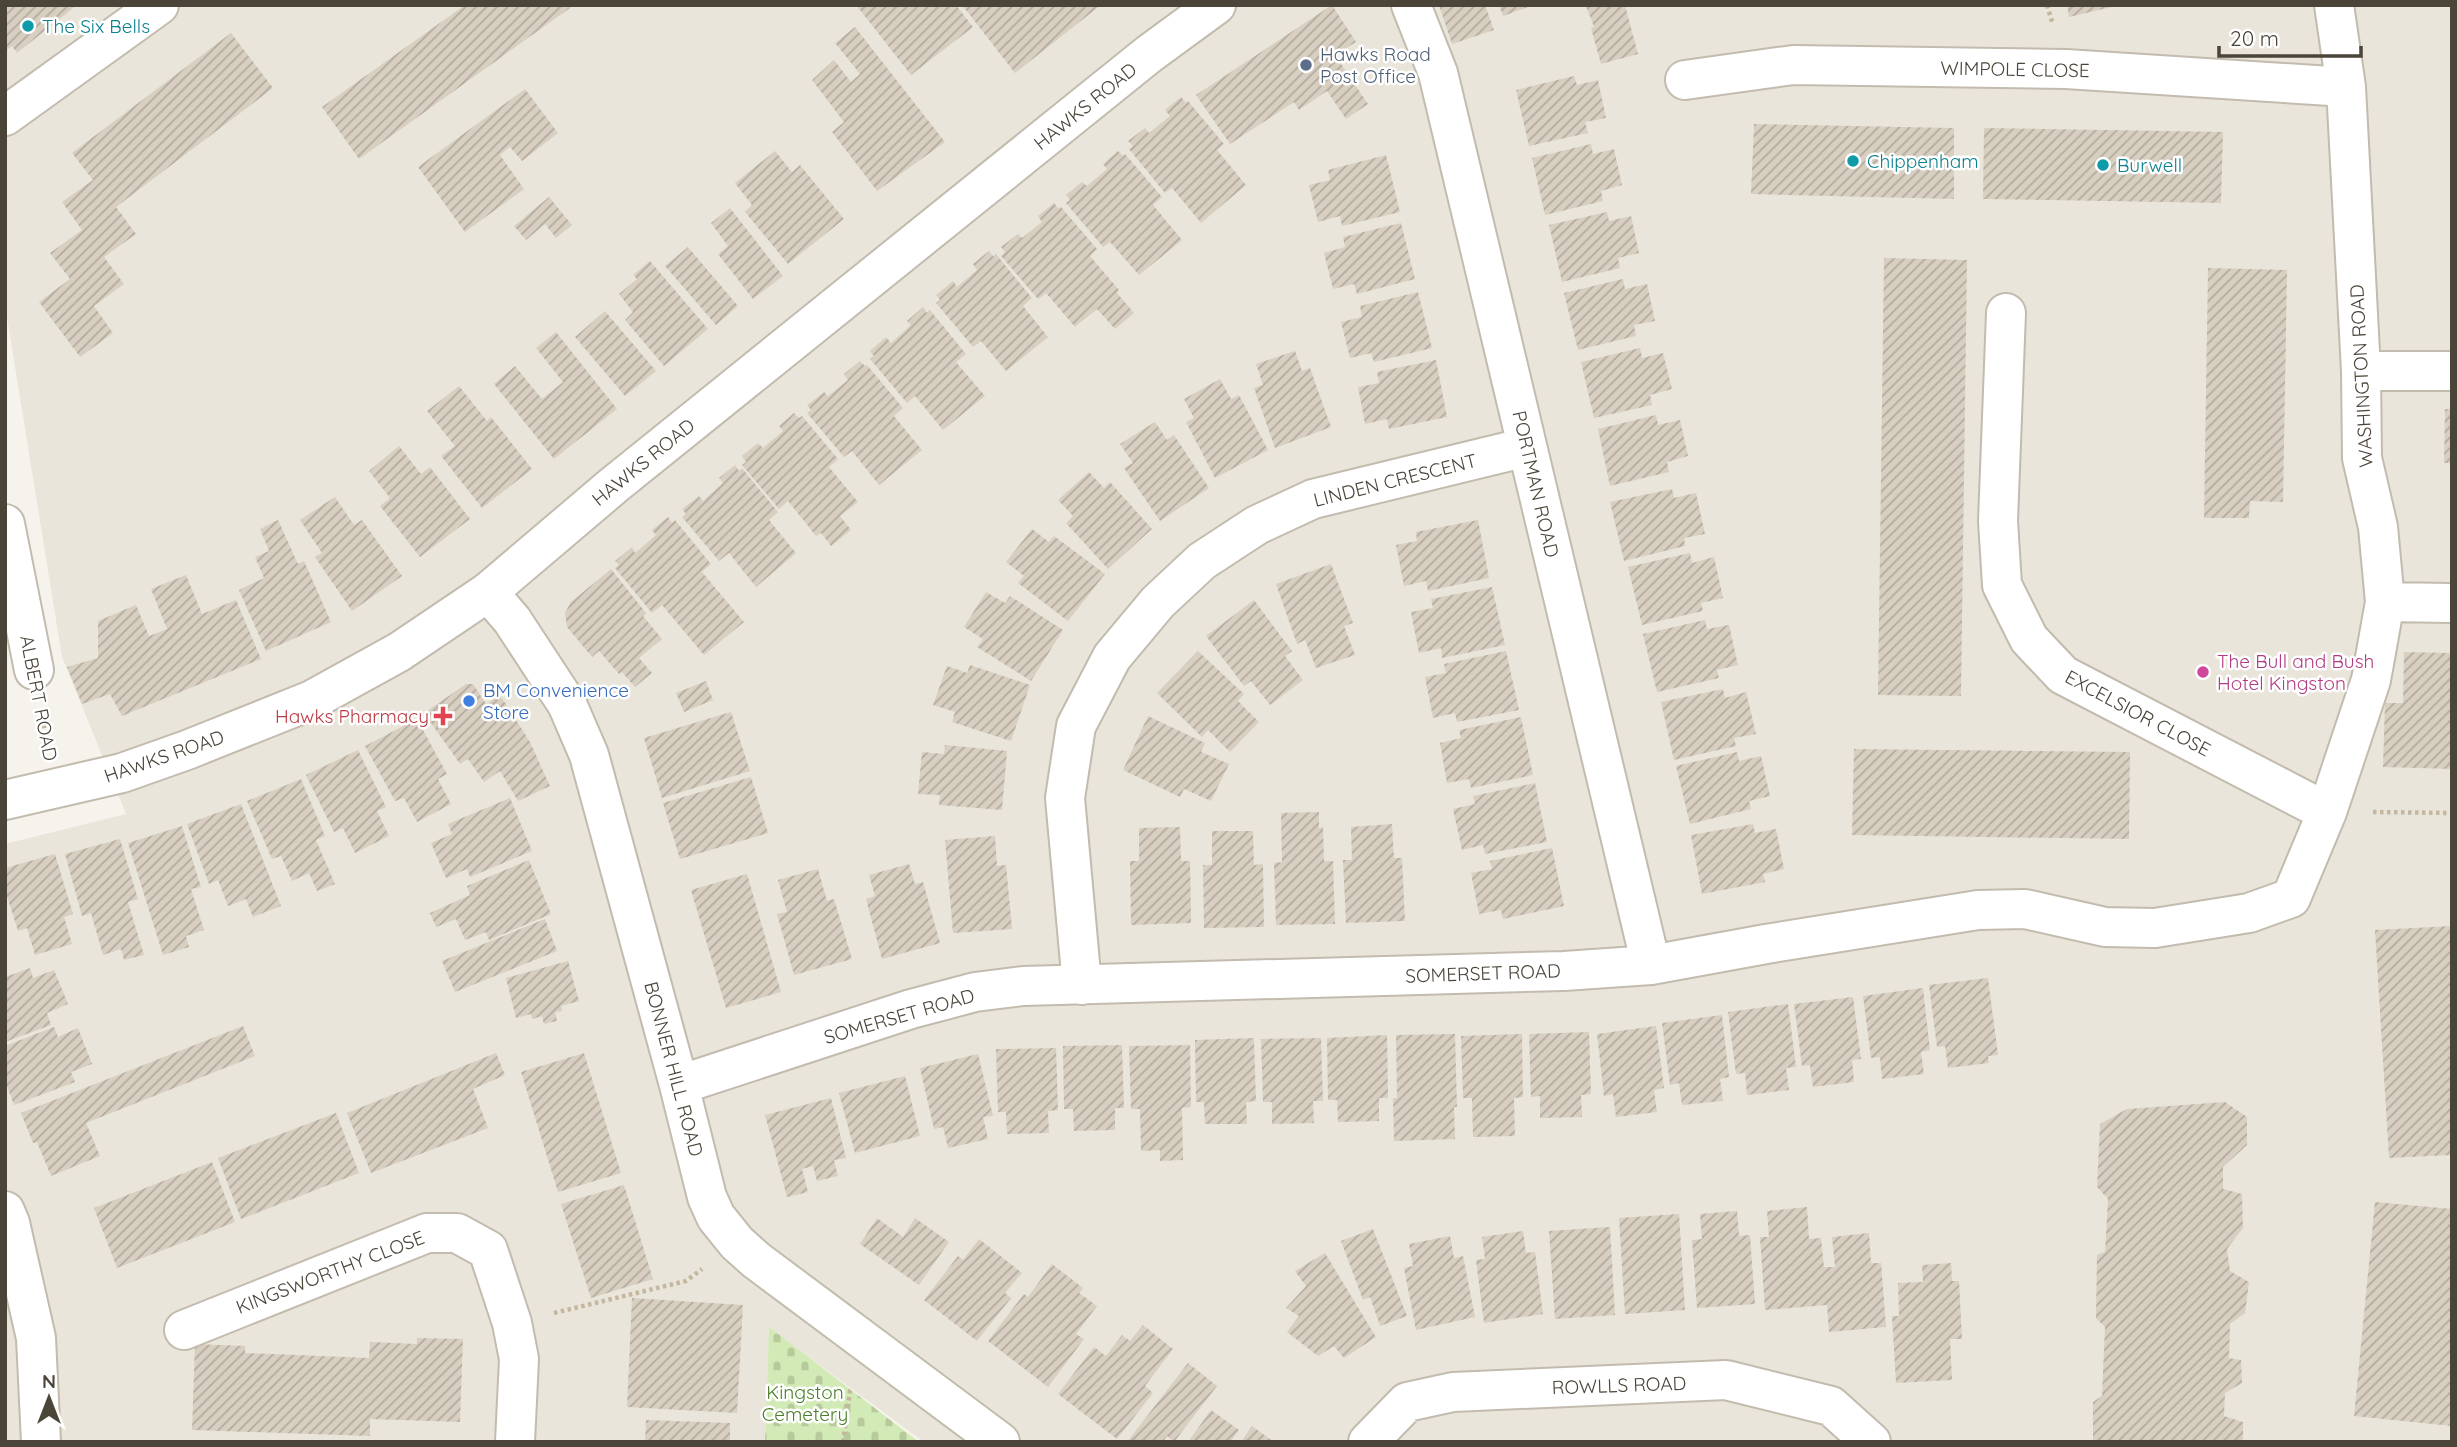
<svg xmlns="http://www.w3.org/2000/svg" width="2457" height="1447" font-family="Quicksand,sans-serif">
<defs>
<pattern id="cemetery-stones" width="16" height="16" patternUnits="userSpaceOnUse" patternTransform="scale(1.75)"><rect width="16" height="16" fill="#d2eab5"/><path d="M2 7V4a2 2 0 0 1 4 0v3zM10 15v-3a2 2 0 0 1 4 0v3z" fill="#b6ca9c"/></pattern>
<pattern id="building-hatch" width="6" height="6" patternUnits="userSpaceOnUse" patternTransform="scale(1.75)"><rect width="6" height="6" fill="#d8cfc1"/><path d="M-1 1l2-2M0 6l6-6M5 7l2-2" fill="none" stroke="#b1aa9e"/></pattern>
</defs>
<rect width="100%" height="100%" fill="#f6f3ec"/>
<path fill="#eae5da" d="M5,5H2452V1442H924L769,1328L765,1442H5V844L126,814L62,657L5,305Z"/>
<path fill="url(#cemetery-stones)" d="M769,1327L919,1442H765Z"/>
<path fill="url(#building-hatch)" d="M5,5H77L17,53L12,46L5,51Z
M465,5H568L570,8L359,159L322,107Z
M856,5H956L973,27L911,75Z
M962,5H1101L1015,73Z
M1332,5L1356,42L1335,55L1368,104L1346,119L1327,91L1299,110L1294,102L1230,144L1196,95Z
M1439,5H1485L1494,30L1452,44Z
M1499,5H1531V6L1503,16Z
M1589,5H1625L1638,54L1601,64L1591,28L1594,27L1586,6Z
M2067,5H2115L2116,6L2069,17Z
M855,27L945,142L877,191L832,132L844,122L812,80L834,60L851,82L860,74L835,43Z
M231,33L273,88L116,207L136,234L104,257L124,284L94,306L113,333L80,357L39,302L70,279L50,253L82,230L62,202L93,180L72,153Z
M1574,76L1577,85L1598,80L1606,118L1585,122L1588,133L1529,146L1516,90Z
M525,89L558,133L522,161L510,147L500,155L524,189L465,232L418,167Z
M1181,97L1186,103L1188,101L1224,144L1217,150L1246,185L1201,223L1172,188L1165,193L1129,149L1133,146L1128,141L1145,128L1149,133L1170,116L1165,110Z
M1754,124L1954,128V199L1751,194Z
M1984,128L2223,132L2221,203L1983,199Z
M1591,144L1593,154L1614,149L1622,185L1601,191L1603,201L1545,215L1532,158Z
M775,151L792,172L800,165L844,219L788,264L745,212L752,205L735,183Z
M1118,151L1123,156L1125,154L1162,197L1153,205L1182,240L1139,275L1110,242L1103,247L1066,203L1070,200L1066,195L1082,182L1087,186L1107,169L1103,164Z
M1386,155L1400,212L1342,226L1340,216L1318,222L1309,185L1330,180L1328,170Z
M549,197L572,225L556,238L545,224L526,240L514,226Z
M1054,203L1058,208L1061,207L1097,249L1090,256L1119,290L1117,293L1134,313L1115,329L1097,309L1075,327L1046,293L1038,299L1001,256L1005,252L1001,247L1018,234L1022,238L1042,222L1038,216Z
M730,208L783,276L753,299L718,254L728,246L711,223Z
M1607,212L1609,221L1631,216L1639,253L1618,258L1620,268L1562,282L1549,225Z
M1401,223L1415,279L1357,294L1354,284L1333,289L1324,253L1345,247L1343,237Z
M688,247L738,306L716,325L665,266Z
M989,251L994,257L996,254L1032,298L1023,306L1048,337L1006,371L981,341L973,347L936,303L940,300L936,295L953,281L957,287L977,270L973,264Z
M1884,258L1967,260L1961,696L1878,695Z
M650,261L708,329L664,366L625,320L633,312L619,294L637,279L633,275Z
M2208,268L2287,270L2283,502L2250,501L2249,518H2204Z
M1623,279L1625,289L1647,284L1655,321L1634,325L1636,336L1578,350L1564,293Z
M1418,292L1432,348L1374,362L1371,353L1350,358L1341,322L1362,317L1360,306Z
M923,307L927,313L930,310L966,354L956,362L985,396L943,430L915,396L907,403L870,359L874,356L870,351L886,337L891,343L911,325L907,321Z
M605,311L656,371L625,396L575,337Z
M556,332L617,409L554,459L494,384L515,366L542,399L563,382L536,348Z
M1640,348L1642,358L1663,353L1672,389L1650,395L1652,405L1594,418L1581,362Z
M1295,351L1302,371L1310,368L1331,427L1275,448L1254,388L1263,385L1256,364Z
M1436,360L1447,417L1389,429L1387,419L1365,424L1358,387L1379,383L1377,372Z
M860,361L865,366L867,365L903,408L894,416L922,450L879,485L852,451L844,457L807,413L811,410L807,405L824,392L828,396L848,380L844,374Z
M1220,379L1231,399L1239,395L1268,450L1215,478L1186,422L1194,418L1184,399Z
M459,386L487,421L491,417L532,469L482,508L441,456L455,446L427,411Z
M2445,409H2452V463H2444Z
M794,413L799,418L802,416L838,459L829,467L858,502L840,516L851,530L831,546L821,533L816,536L788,501L779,509L742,465L746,462L742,456L758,443L763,448L783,431L779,426Z
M1656,415L1658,425L1680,420L1688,456L1667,462L1669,472L1610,486L1598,429Z
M1155,422L1167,440L1174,435L1209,488L1160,521L1124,468L1133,463L1120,444Z
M399,446L421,474L430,467L470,519L420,557L380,506L390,498L369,471Z
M735,465L739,471L742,468L778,512L769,520L796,553L756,587L729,553L719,561L682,517L686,514L682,509L699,496L703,501L723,483L719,478Z
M1089,472L1104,488L1110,482L1152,529L1108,569L1066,523L1073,516L1058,500Z
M1672,489L1674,498L1696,493L1705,534L1684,538L1685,546L1624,561L1610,502Z
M335,497L354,525L362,520L402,576L352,611L315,557L322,553L300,520Z
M668,517L672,523L675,520L711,564L702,572L744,622L704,655L662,605L652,613L615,568L619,565L615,561L632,547L635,553L656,535L652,530Z
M278,520L298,564L304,561L331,622L266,651L239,590L264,578L255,557L269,551L260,529Z
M1478,520L1489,578L1428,591L1426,581L1404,586L1396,545L1417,541L1416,532Z
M1032,529L1049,542L1054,536L1105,574L1068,621L1018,583L1024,576L1006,562Z
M1690,553L1692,563L1714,557L1723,598L1701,603L1703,611L1642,625L1628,567Z
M1331,564L1353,623L1344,626L1355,655L1316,668L1305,640L1297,644L1276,584Z
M611,569L646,613L643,616L662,639L639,658L652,673L635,687L622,672L619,674L599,651L592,657L567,627L565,613L571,602Z
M186,575L202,614L236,600L261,659L122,716L110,694L82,704L67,667L98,658V621L136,605L149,636L167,629L151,589Z
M1492,587L1505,645L1442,658L1441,648L1419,653L1411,612L1433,608L1431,599Z
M986,592L1005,603L1010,596L1063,630L1031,681L977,647L983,639L964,627Z
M1254,600L1292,651L1285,656L1303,680L1270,705L1251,681L1244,686L1206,636Z
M1705,620L1707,629L1729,625L1738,665L1717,670L1719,678L1657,692L1643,634Z
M1198,651L1244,694L1238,701L1259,722L1230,752L1208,730L1202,737L1157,693Z
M1506,651L1519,710L1457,722L1455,713L1433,718L1425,677L1446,673L1444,664Z
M2404,652L2451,653L2452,769L2383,767L2385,703H2403Z
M970,665L1030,685L1011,741L952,722L955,712L933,705L947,666L967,673Z
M706,681L713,700L684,712L676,693Z
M466,684H473L486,704L500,695L530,742L550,786L518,801L500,771L484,782L468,759L460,764L424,713Z
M1723,689L1725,698L1746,692L1756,734L1734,738L1736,746L1674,760L1661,702Z
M731,712L750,771L662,798L644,738Z
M1148,716L1205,743L1201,752L1229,764L1211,801L1184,789L1180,797L1123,770Z
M1521,717L1533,775L1471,788L1469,779L1447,783L1440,743L1461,738L1459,730Z
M417,719L447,774L438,779L451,804L417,822L404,798L395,801L365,746Z
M945,745L1007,751L1002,810L939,805L940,795L918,794L922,752L944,754Z
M1854,749L2130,752L2129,839L1852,835Z
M358,750L386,807L377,811L389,836L355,853L343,828L334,832L306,775Z
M1737,752L1739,761L1761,756L1770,796L1749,801L1751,809L1690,824L1676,766Z
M751,777L768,833L680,859L663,803Z
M301,779L325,836L316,840L335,884L317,891L309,873L292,881L281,856L272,859L247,801Z
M1535,783L1547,842L1485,854L1483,845L1462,850L1453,809L1475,804L1473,796Z
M510,798L532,851L470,877L467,869L446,878L431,843L452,834L448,824Z
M241,804L281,906L253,917L246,899L228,906L218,880L209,884L187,824Z
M1319,812V828L1323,827L1324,861H1333L1335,924L1276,925L1274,863L1282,862L1281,813Z
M1392,824L1394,858H1402L1405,921L1346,923L1343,860H1352L1351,827Z
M1753,824L1755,833L1776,829L1784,869L1763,874L1765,882L1702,894L1691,835Z
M182,826L201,887L191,889L204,930L186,936L189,947L163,955L128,843Z
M1180,827L1181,861H1190L1191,923L1131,925L1130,861H1139V828Z
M1212,831H1253L1254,865L1263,864L1264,927L1204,928L1203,865H1212Z
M995,836L997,866L1006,865L1012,929L953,933L945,840Z
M120,839L138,899L128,902L144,955L124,960L121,949L103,955L91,913L82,916L65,854Z
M1552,848L1564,906L1503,919L1501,910L1479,914L1471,873L1492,869L1490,861Z
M55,854L73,914L64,917L72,944L35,955L27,928L18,931L5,890V868Z
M529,860L551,914L489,940L486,932L465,940L456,919L436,927L430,913L470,895L467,886Z
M909,864L915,884L923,882L940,943L882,959L866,899L875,896L869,875Z
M818,869L827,901L834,899L852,959L794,975L777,914L787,912L778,880Z
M747,874L781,992L726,1008L691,890Z
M545,919L557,951L455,992L442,961Z
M2452,926V1155L2389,1158L2375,930Z
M568,961L579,1001L561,1006L562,1011L555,1012L557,1021L544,1024L542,1016L532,1019L531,1014L516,1018L506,978Z
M30,968L33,978L54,970L68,1004L47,1013L51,1025L5,1042V977Z
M1988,978L1998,1055L1988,1056L1989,1063L1948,1068L1945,1046L1937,1047L1929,985Z
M1923,988L1930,1050L1921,1052L1924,1074L1882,1079L1880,1057L1871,1058L1863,996Z
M1853,997L1861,1059L1852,1060L1854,1082L1813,1087L1810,1065L1802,1066L1794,1004Z
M1788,1004L1796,1067L1786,1068L1789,1090L1747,1095L1745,1073L1736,1074L1728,1012Z
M1722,1015L1729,1077L1720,1079L1723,1101L1682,1105L1679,1083L1670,1085L1662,1023Z
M243,1026L255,1056L86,1123L100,1156L51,1176L37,1142L33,1143L21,1113Z
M1656,1026L1664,1088L1654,1090L1657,1112L1616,1117L1613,1094L1604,1096L1597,1034Z
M54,1027L58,1037L78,1028L92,1064L71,1072L75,1082L14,1105L5,1081V1046Z
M1589,1032L1591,1094L1581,1095L1582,1117L1540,1118V1096L1531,1097L1529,1034Z
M1455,1034L1457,1107H1454L1455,1139L1394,1141L1393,1098H1397L1396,1035Z
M1522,1034L1523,1097L1514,1098L1515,1136L1473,1137L1472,1098H1463L1461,1036Z
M1387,1035L1388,1098H1379V1121L1338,1122L1337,1100H1328L1327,1038Z
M1254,1038L1256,1101L1246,1102L1247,1124H1205L1204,1102H1196L1195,1040Z
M1321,1038L1323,1101H1313L1314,1123L1272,1124V1102H1263L1261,1039Z
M1122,1045L1124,1108H1115V1130L1074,1131L1073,1109H1064L1063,1046Z
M1190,1045L1191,1107L1182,1108L1183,1160L1160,1161V1150L1141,1151L1140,1109H1131L1129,1046Z
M1056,1048L1058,1110L1048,1111L1049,1133L1007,1134L1006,1112H998L996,1049Z
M496,1053L505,1075L473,1089L488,1128L371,1173L347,1113Z
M584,1053L621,1173L558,1192L521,1072Z
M978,1054L993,1116L983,1117L988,1139L948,1148L943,1127L934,1129L920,1068Z
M905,1076L920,1136L855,1153L839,1093Z
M831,1098L846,1158L834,1160L838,1176L817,1181L813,1166L802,1169L808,1192L787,1197L765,1115Z
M2225,1102L2247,1117V1145L2223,1167V1189L2242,1194L2243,1228L2227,1249L2230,1271L2249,1282L2245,1313L2230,1324L2229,1358L2241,1360L2242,1383L2225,1393L2224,1416L2243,1422V1442H2093V1402L2102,1396L2105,1327L2096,1318L2097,1255L2105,1252L2108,1199L2097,1187L2100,1124L2127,1109Z
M336,1113L359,1173L241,1219L218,1158Z
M212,1162L235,1222L117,1268L94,1208Z
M624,1185L653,1279L591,1298L561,1204Z
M2375,1202L2452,1209V1426L2354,1416Z
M1807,1207L1809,1239L1821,1238L1824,1267H1835L1832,1237L1869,1233L1871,1263H1881L1886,1327L1829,1332L1827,1305L1765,1310L1760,1237H1769L1767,1211Z
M1737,1211L1739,1236L1750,1235L1755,1304L1697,1308L1692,1240L1702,1239L1700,1214Z
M1679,1214L1685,1310L1625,1314L1619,1218Z
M877,1218L903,1237L915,1218L949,1242L919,1285L860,1244Z
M1610,1227L1615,1315L1555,1319L1549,1231Z
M1373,1229L1407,1316L1380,1326L1370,1297L1363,1300L1341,1241Z
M1523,1231L1526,1253L1535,1252L1543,1314L1484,1323L1476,1260L1485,1259L1482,1237Z
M1450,1236L1454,1258L1463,1256L1475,1317L1416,1330L1404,1268L1413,1266L1409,1244Z
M979,1239L1022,1273L1005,1293L1011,1298L977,1341L924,1300L958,1256L963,1260Z
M1325,1253L1376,1337L1344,1358L1334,1346L1318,1356L1287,1332L1299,1316L1286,1308L1306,1286L1295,1271Z
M1951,1263L1952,1281H1959L1962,1339H1950L1952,1380L1896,1383L1892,1316H1899L1898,1283L1923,1282L1922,1265Z
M1052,1264L1083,1288L1079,1293L1097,1306L1076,1334L1084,1339L1048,1387L988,1341L1024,1294L1028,1297Z
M632,1298L743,1305L737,1413L627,1407Z
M1143,1325L1173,1349L1145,1386L1153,1393L1117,1439L1058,1394L1094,1347L1106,1356L1122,1335L1130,1341Z
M417,1338L463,1339L460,1422L370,1419V1436L192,1430L195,1344L245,1346V1353L369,1358L370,1342L417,1344Z
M1188,1363L1217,1386L1174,1442L1167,1436L1163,1442H1127Z
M1211,1410L1239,1430L1230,1442H1188Z
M646,1420L730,1423V1442H645Z
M1252,1426L1274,1442H1241Z"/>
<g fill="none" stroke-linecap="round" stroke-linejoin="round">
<g stroke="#c2bbae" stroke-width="42">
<path id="minor" d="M1411,5L1438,73L1651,965
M1685,80L1793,65L2066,69L2346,87
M5,116L159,5
M2006,313L1998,521L2002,585L2029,639L2063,675L2327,812
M2361,371H2452
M5,524L34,670
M488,592L512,620L567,704L589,755L679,1085L707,1197L716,1217L737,1243L756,1260L1000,1442
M2385,602L2452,603
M1082,985L1065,798L1076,726L1112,657L1158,602L1202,561L1257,525L1313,499L1527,447
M679,1085L911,1009L975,992L1023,986L1564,971L1651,965L1766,944L1978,910L2025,909L2105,927L2155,928L2249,913L2291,898L2327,812L2371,680L2385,602L2378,527L2362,458L2361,371L2346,87L2334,5
M184,1330L427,1233H457L488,1250L512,1323L519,1359L515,1442
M1368,1442L1407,1402L1453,1392L1726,1380L1831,1406L1871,1442"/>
</g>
<g stroke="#c2bbae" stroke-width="42">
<path id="tertiary" d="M5,800L122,773L187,750L312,700L399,652L488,592L614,485L1149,54L1216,5
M5,1211L10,1223L36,1338L41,1442"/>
</g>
<path stroke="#c4b79f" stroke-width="4.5" stroke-dasharray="3.5 3.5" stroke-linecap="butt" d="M2047,5L2053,25
M41,711L48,747
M2373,812L2452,813
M554,1313L686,1281L702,1269
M843,1442L850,1391L853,1388"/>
<use href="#minor" stroke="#fff" stroke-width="38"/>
<use href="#tertiary" stroke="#fff" stroke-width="38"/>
</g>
<g fill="#0f9aa8" stroke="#fff" stroke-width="2.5">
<circle cx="28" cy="26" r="7"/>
<circle cx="1853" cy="161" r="7"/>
<circle cx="2103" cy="165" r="7"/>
</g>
<circle fill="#5c6f8a" stroke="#fff" stroke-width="2.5" cx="1306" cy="65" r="7"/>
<circle fill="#d1479c" stroke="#fff" stroke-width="2.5" cx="2203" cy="672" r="7"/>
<circle fill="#3f7fe0" stroke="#fff" stroke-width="2.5" cx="469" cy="701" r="7"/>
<path fill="#e0444e" stroke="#fff" stroke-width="2.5" d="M439.5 705.5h7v7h7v7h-7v7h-7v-7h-7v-7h7z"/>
<g text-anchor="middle" stroke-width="5" stroke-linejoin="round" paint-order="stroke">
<g font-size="19" fill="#0d838f" stroke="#fff" text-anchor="start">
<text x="42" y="33">The Six Bells</text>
<text x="1867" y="168">Chippenham</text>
<text x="2117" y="172">Burwell</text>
</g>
<g font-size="19" fill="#4e5e75" stroke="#fff" text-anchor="start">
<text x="1320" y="61">Hawks Road<tspan x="1320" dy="22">Post Office</tspan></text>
</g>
<g font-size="19" fill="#4b4439" stroke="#fff">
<text transform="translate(2015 69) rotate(1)" y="7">WIMPOLE CLOSE</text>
<text transform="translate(1085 106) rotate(-39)" y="7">HAWKS ROAD</text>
<text transform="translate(2361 376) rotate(-93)" y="7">WASHINGTON ROAD</text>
<text transform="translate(643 462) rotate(-39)" y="7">HAWKS ROAD</text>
<text transform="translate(1395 480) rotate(-14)" y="7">LINDEN CRESCENT</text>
<text transform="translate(1536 484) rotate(77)" y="7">PORTMAN ROAD</text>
<text transform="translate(39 698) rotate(79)" y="7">ALBERT ROAD</text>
<text transform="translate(2138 713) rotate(28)" y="7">EXCELSIOR CLOSE</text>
<text transform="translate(164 756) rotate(-19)" y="7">HAWKS ROAD</text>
<text transform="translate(1483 973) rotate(-2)" y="7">SOMERSET ROAD</text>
<text transform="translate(899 1016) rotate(-16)" y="7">SOMERSET ROAD</text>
<text transform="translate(674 1069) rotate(75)" y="7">BONNER HILL ROAD</text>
<text transform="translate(330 1272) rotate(-21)" y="7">KINGSWORTHY CLOSE</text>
<text transform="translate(1619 1385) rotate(-2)" y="7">ROWLLS ROAD</text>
</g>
<g font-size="19" fill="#b23c85" stroke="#fff" text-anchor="start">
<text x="2217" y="668">The Bull and Bush<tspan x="2217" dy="22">Hotel Kingston</tspan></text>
</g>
<g font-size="19" fill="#366cbe" stroke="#fff" text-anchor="start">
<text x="483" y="697">BM Convenience<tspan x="483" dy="22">Store</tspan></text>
</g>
<g font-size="19" fill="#be3a42" stroke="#fff" text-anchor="end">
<text x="429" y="723">Hawks Pharmacy</text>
</g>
<g font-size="19" fill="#4a7f2a" stroke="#fff">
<text x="805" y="1399">Kingston<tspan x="805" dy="22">Cemetery</tspan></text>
</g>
</g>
<rect width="2457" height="1447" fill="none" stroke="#4b4439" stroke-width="14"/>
<g transform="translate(49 1398)" stroke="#ffffff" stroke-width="5" paint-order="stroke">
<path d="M0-5L12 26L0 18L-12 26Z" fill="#4b4439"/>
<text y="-10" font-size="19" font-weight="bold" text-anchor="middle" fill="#4b4439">N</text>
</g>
<path d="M2219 46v10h142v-10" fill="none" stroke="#4b4439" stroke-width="3.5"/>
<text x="2230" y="46" font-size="21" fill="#4b4439" stroke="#ffffff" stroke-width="5" paint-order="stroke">20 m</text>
</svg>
